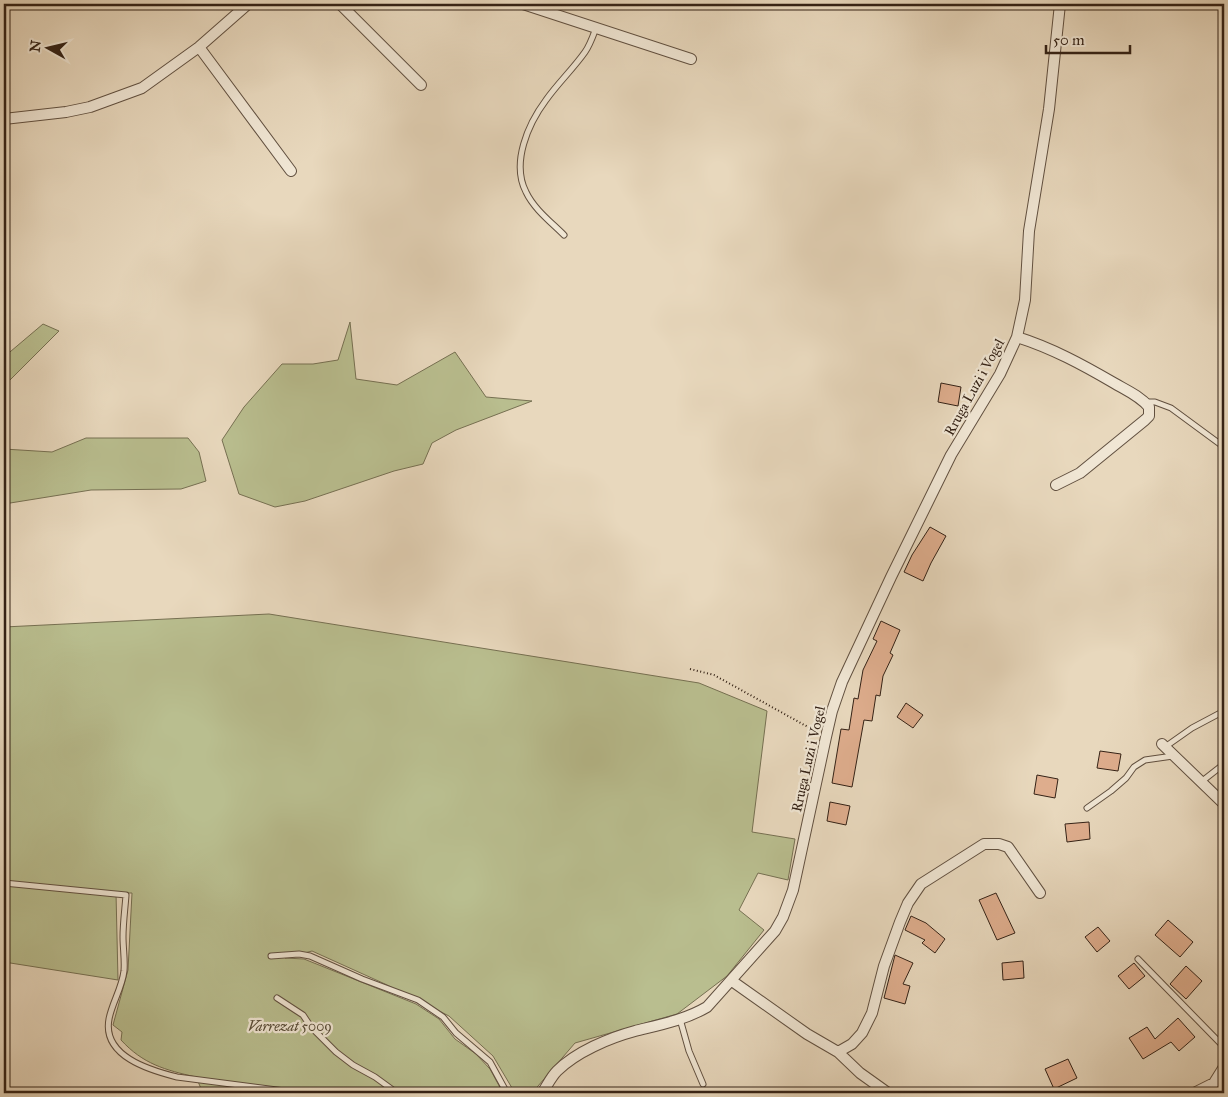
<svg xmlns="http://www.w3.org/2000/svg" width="1228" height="1097" font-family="'IM FELL Great Primer',serif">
<rect width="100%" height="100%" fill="#e8d8bd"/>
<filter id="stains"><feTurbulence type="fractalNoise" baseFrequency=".004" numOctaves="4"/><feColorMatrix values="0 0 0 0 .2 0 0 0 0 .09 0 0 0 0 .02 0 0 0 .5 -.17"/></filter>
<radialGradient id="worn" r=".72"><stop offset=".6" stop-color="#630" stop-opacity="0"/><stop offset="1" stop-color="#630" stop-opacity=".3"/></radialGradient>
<path fill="#b9be8f" stroke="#767052" d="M350,322L356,379L397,385L455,352L486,397L532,401L456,430L432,443L423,464L394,471L305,501L275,507L239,494L222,440L244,407L282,364H313L338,360Z
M43,324L59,331L4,386V357Z
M86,438H188L199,452L206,481L181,489L91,490L4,504V449L52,452Z
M269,614L699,683L767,711L752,832L795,839L788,880L758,873L739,910L764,930L727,976L677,1014L575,1043L532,1093H515L493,1056L449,1016L385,984L312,951L285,958L304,959L416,1004L439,1019L455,1039L476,1054L490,1069L503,1093H203L196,1077C165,1070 143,1064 121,1040L122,1032L113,1025L128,970L132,893H116L118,980L4,962V627Z"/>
<path fill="#dead8d" stroke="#342216" d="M941,383L961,387L958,406L938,402Z
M930,527L946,536L931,563L923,581L904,572L912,555Z
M881,621L900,630L890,653L893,655L883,676L880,696L876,695L872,721L864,720L852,787L832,783L841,729L849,730L854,698L858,699L863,670L877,641L873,639Z
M906,703L923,715L913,728L897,717Z
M1100,751L1121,754L1118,771L1097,768Z
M1037,775L1058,779L1055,798L1034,794Z
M830,802L850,806L846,825L827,821Z
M1089,822L1090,839L1067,842L1065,824Z
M996,893L1015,933L997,940L979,900Z
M911,916L926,923L945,939L935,953L922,943L925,940L905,930Z
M1168,920L1193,942L1180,957L1155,935Z
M1098,927L1110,941L1097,952L1085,937Z
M895,955L913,963L903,984L910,986L905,1004L884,998Z
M1023,961L1024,978L1003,980L1002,963Z
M1134,963L1145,976L1129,989L1118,976Z
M1186,966L1202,981L1186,999L1170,984Z
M1178,1018L1195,1037L1179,1051L1171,1042L1143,1059L1129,1038L1147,1027L1155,1039Z
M1068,1059L1077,1078L1054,1089L1045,1069Z"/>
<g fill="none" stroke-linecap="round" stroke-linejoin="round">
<g stroke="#615040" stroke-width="7">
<path id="lane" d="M564,235C551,222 534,209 526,192C511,163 528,124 546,100C558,83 573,69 585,52C590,45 593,36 596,28
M1146,402H1155L1171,408L1224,447
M1165,747L1192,728L1224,711
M1201,782L1224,764
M1087,808L1111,791L1126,778L1134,767L1145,760L1173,756
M4,883L126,895C125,909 123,923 123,937C123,948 125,960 124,971C122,988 112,1003 109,1019C102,1056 149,1070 177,1077L300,1093
M1223,911L1224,912
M271,956L299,954L310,956L362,979L418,1000L443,1017L456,1033L490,1062L507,1093
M1138,959L1224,1047
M277,998L303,1015L311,1027L336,1052L353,1065L375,1077L397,1093
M680,1019L689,1051L703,1084"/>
</g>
<g stroke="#615040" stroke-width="12">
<path id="street" d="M340,4L421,85
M523,4L691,59
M199,47L291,171
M4,119L66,112L90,107L142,88L199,47L248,4
M1017,337C1052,348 1083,365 1114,383C1126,390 1140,396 1149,407V416L1145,420L1080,473L1056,485
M1162,744L1224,804
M732,981L807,1034L838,1052L860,1073L888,1093
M838,1052L852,1044L862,1033L872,1013L884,966L900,922L908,903L921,884L984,844H999L1008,847L1040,893
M542,1093C547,1086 551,1077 557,1071C576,1052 609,1038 635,1031C659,1025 685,1020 707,1007L775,931L783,917L793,890L826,737L832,711L842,682L891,577L951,455L1000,374L1017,337L1025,300L1029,231L1049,109L1060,4
M1194,1093L1214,1083L1224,1067"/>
</g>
<path stroke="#342216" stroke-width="2" stroke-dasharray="1 2.5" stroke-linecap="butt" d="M690,669L714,675L817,732"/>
<use href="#lane" stroke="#f0e6d4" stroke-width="5"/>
<use href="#street" stroke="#f0e6d4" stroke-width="10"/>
</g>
<g text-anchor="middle" stroke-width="4.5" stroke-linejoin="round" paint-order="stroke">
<g font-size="14" fill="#342216" stroke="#f0e6d4">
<text transform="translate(974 387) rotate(-61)" y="5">Rruga Luzi i Vogel</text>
<text transform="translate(808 759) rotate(-77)" y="5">Rruga Luzi i Vogel</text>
</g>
<g font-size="14" font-style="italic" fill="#554934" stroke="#f0e6d4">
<text x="290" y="1031">Varrezat 5009</text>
</g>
</g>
<rect width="1228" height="1097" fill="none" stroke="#e8d8bd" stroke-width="20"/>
<rect x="5" y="5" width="1218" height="1087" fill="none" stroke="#342216" stroke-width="2.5"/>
<rect x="10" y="10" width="1208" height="1077" fill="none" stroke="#342216"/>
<g transform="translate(48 48) rotate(278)" stroke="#f0e6d4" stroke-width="4" paint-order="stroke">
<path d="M0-4L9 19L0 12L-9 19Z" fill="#342216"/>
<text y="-8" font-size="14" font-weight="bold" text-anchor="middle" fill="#342216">N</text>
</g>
<path d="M1046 45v8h84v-8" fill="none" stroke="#342216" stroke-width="2.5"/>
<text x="1053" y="45" font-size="15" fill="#342216" stroke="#f0e6d4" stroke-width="4" paint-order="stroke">50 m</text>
<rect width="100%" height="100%" filter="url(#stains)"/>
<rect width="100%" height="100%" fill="url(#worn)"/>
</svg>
